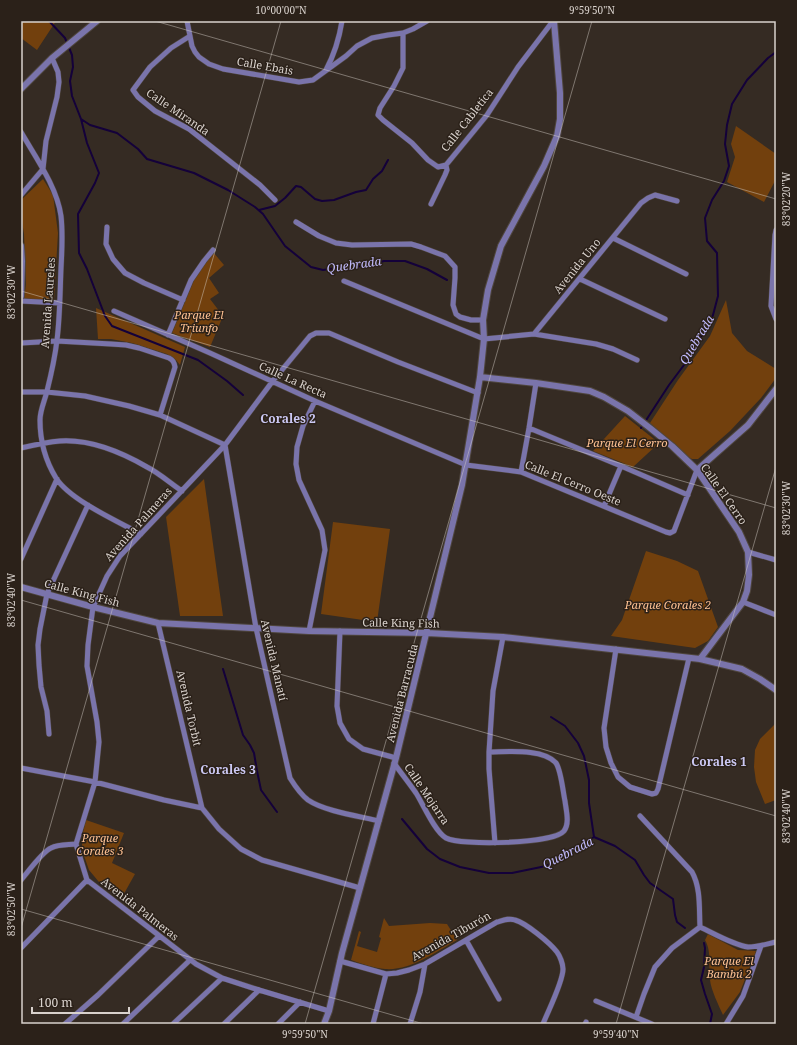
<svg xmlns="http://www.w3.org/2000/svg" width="797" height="1045" font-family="'Noto Serif',serif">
<rect width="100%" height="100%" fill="#352b23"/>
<path fill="#72400d" d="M21,21H56L37,50L21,38Z
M736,126L776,154L775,159L776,162V179L764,202L727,182L735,157L731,144Z
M43,179L53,195L58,233L54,300L24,299L26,284L24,234L21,215V200Z
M213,252L224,265L209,278L219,293L210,299L223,316L210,347L172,333L194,280Z
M726,300L732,333L747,351L776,369V378L761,398L730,431L698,459H692L685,455L650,423L678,380L710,336Z
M96,308L185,347L180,365L176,360L167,354L132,343L111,339H98Z
M625,416L659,443L633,467L593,451Z
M204,479L223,616H180L166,517Z
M333,522L390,529L377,622L321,614Z
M646,551L677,561L698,571L718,627L708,641L695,648L611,636L622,620Z
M776,723V800L765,804L756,782L754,767L755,750L760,739Z
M86,820L124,833L112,863L135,874L121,899L99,882L89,870L82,850V837Z
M384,918L389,926L430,923L447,924L457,940C436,952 410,971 385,969C374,968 362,964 351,960L359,931L361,932L357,946L377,952L381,938L379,937Z
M708,934L738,950L756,951L740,992L723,1015C719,1006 711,990 710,980C708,966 712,952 705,940Z"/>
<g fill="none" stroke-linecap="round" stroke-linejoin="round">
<path stroke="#14013a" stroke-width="2" d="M49,21L65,38L72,55L73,67L70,81L72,96L81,119L87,143L99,173L95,183L78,214L79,253L87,269L105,316L112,326L198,360L227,381L243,395
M81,119L90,125L117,133L138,149L147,159L194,173L228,190L255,207L263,214L285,246L311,267L323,270L343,267L365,266L384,261H405L427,269L447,280
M259,210L275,206L285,198L296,186L301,187L315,199L322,201L334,200L356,192L366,190L373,179L382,171L388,160
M641,428L669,385L684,365L694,344L705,332L713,315L718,296L717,253L707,241L705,218L712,200L724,181L729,166L725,144L727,125L732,104L747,80L768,58L776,52
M223,669L243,735L250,745L254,753L257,771L261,790L277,812
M551,717L565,726L578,743L584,756L589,780V803L594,837
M402,819L427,849L440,859L460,867L489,873H512L546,866L574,850L594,837
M594,837L615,846L635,860L644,875L650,883L673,899L675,915L677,922L685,928
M704,943L705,948L704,967L701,980L705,994L712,1014L710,1024"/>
<g stroke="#4f463e" stroke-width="6">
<path id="minor" d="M187,21L192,46L195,52L199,57L209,64L223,69L299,82L313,80L346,56L357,46L372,38L388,35L403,33
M427,21L413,29L403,33V68L394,86L380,108L378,115L383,120L412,143L428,160L438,167L446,165L487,115L518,67L553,21
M190,36L171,48L150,67L133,90L138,97L155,111L189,129L260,185L275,200
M326,70C335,53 339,40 342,21
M21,132C36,158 57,187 61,216C63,233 62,251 61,268C60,292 60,316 57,340C55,357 51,375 47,391C45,400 40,410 40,420C40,440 45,460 56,478C70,500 117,521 141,534
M43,169L46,141L57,97L59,82L58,72L52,58
M21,195L43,169
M431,204L445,175L447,170L446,165
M296,222L319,236L336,243L352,245L411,244L421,247L445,256L455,267V278L453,305L456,314L460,317L471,320H483
M107,227L106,244L113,259L125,273L144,283L183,300
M776,230L775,235L771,306L776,319
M613,238L686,274
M580,279L665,319
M344,281L484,339L534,334L641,203L648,198L655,195L677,201
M21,301L60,303
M114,311L210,353L315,401L466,465L521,472L666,532L670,533L674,531L697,470
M534,334L596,344L613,349L637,360
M168,335L191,280L204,261L213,250
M21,343L57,341L111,344L126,345L139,348L169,358C173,360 174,362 175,367L160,415
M21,392H47L85,396L129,406L160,415L225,445L256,628L290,778C295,786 300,794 308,800C324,811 358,816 379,821
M529,428L621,466L688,495
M21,448C34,445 47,442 60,441C90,439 121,452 147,467C159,473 170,483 182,491
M521,472L529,428L536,383
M604,506L621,466
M748,552L776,560
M21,559L57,479
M743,602L776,615
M158,623L202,808L219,829L241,849L262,860L360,888
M309,631L325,550L322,530L299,480L296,464L297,447L303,426L315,401
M340,631L337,706L340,723L349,739L363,749L396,758
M616,649L604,728L606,747L611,763L618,777L630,787L652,794L656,793L658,789L689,658
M49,734L47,711L41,687L39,665L38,645L40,629L47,594L88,505
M394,763C401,773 409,783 416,793C423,804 435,832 446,838C461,846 553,844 564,831C570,823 566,810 565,801C563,792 561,770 556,763C543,748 507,752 489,752
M21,768L95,782L164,800L202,808
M640,816L692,872C701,888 699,909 700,927C713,933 733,945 748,947C757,947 767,944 776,942
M495,843L489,769V752L493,691L503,637
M21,880C28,872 42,852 51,848C59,844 68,845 76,844
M466,940L499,999
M21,948L87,880
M340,961L386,974L397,973L409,970L425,964L497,922C504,920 509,918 515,920C526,923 550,943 557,952C560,956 563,964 563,969C563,982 548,1011 543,1024
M596,1001L652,1024
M329,1011L259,990L222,978L196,964L87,880L76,844L95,782L99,742L97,722L87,666L88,645L93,607L107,576L120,556L225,445L272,382L310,336L316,333H329L398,362L478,393
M636,1017L644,994L655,967L672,948L700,927
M65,1024L98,995L159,936
M123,1024L190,960
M173,1024L222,978
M224,1024L259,990
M278,1024L300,1002
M373,1024L386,974
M410,1024L420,992L425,964
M585,1024L586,1022
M726,1024L743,996L761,946"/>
</g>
<g stroke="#4f463e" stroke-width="8">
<path id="tertiary" d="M21,89L52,58L97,21
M21,246L22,261L21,296
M480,377L536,383L590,391L604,397L628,411L650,428L672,446L697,470L739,532L748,552L749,575L747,591L743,602L700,659
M697,470L748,425L776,389
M21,587L93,607L158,623L309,631L427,633L503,637L700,659L742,669L760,679L776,690
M324,1024L329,1011L342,953L396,758L462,485L480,377L484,339L483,320L488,290L501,246L544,166L557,136L560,119V93L554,21"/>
</g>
<use href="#minor" stroke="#7a74ab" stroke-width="5"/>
<use href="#tertiary" stroke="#7a74ab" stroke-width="6"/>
</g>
<path fill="none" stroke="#d9d2cd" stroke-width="1" stroke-opacity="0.45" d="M155,21L776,199M21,291L776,508M21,600L776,816M21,909L424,1024M21,928L281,21M305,1024L592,21M616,1024L776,467"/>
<g text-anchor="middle" stroke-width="3" stroke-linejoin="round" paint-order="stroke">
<g font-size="11" fill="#d9d2cd" stroke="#2b2119">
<text transform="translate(265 66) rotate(10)" y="4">Calle Ebais</text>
<text transform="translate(178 112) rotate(34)" y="4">Calle Miranda</text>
<text transform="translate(467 120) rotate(-52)" y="4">Calle Cabletica</text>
<text transform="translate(577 266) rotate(-51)" y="4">Avenida Uno</text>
<text transform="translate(48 303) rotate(-86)" y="4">Avenida Laureles</text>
<text transform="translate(293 380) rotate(24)" y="4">Calle La Recta</text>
<text transform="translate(573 483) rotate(22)" y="4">Calle El Cerro Oeste</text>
<text transform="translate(724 494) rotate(55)" y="4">Calle El Cerro</text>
<text transform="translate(138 524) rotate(-48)" y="4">Avenida Palmeras</text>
<text transform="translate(82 593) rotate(15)" y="4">Calle King Fish</text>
<text transform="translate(401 623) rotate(1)" y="4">Calle King Fish</text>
<text transform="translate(274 660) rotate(77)" y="4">Avenida Manatí</text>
<text transform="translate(402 693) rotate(-76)" y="4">Avenida Barracuda</text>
<text transform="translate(189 708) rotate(77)" y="4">Avenida Torbit</text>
<text transform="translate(427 794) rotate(56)" y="4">Calle Mojarra</text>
<text transform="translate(140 909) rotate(38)" y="4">Avenida Palmeras</text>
<text transform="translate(451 936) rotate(-29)" y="4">Avenida Tiburón</text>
</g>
<g font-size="11" font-style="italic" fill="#ffc293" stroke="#2b2119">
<text x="199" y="319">Parque El<tspan x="199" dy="13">Triunfo</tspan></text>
<text x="627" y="447">Parque El Cerro</text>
<text x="668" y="609">Parque Corales 2</text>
<text x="100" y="842">Parque<tspan x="100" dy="13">Corales 3</tspan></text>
<text x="729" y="965">Parque El<tspan x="729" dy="13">Bambú 2</tspan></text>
</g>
<g font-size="12" font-style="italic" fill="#c1bbfd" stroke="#2b2119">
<text transform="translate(354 265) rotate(-8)" y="4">Quebrada</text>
<text transform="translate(697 340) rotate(-59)" y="4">Quebrada</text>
<text transform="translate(568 853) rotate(-27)" y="4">Quebrada</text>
</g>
<g font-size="12" font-weight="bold" fill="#cbc8f3" stroke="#2b2119">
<text x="288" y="423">Corales 2</text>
<text x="719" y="766">Corales 1</text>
<text x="228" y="774">Corales 3</text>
</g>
</g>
<rect width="797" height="1045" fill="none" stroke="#2b2119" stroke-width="44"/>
<path d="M32 1007v6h97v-6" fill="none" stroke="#d9d2cd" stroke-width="2"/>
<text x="38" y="1007" font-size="12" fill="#d9d2cd" stroke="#2b2119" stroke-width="3" paint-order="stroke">100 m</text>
<rect x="22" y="22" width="753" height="1001" fill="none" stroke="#d9d2cd" stroke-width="1.5"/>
<g font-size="10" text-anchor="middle" fill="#d9d2cd">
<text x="281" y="14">10°00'00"N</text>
<text x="592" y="14">9°59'50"N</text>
<text transform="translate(786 199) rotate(-90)" y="4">83°02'20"W</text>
<text transform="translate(11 292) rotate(-90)" y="4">83°02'30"W</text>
<text transform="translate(786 508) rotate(-90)" y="4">83°02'30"W</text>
<text transform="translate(11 600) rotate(-90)" y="4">83°02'40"W</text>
<text transform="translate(786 816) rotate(-90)" y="4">83°02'40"W</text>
<text transform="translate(11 909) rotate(-90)" y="4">83°02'50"W</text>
<text x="305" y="1038">9°59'50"N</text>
<text x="616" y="1038">9°59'40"N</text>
</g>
</svg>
